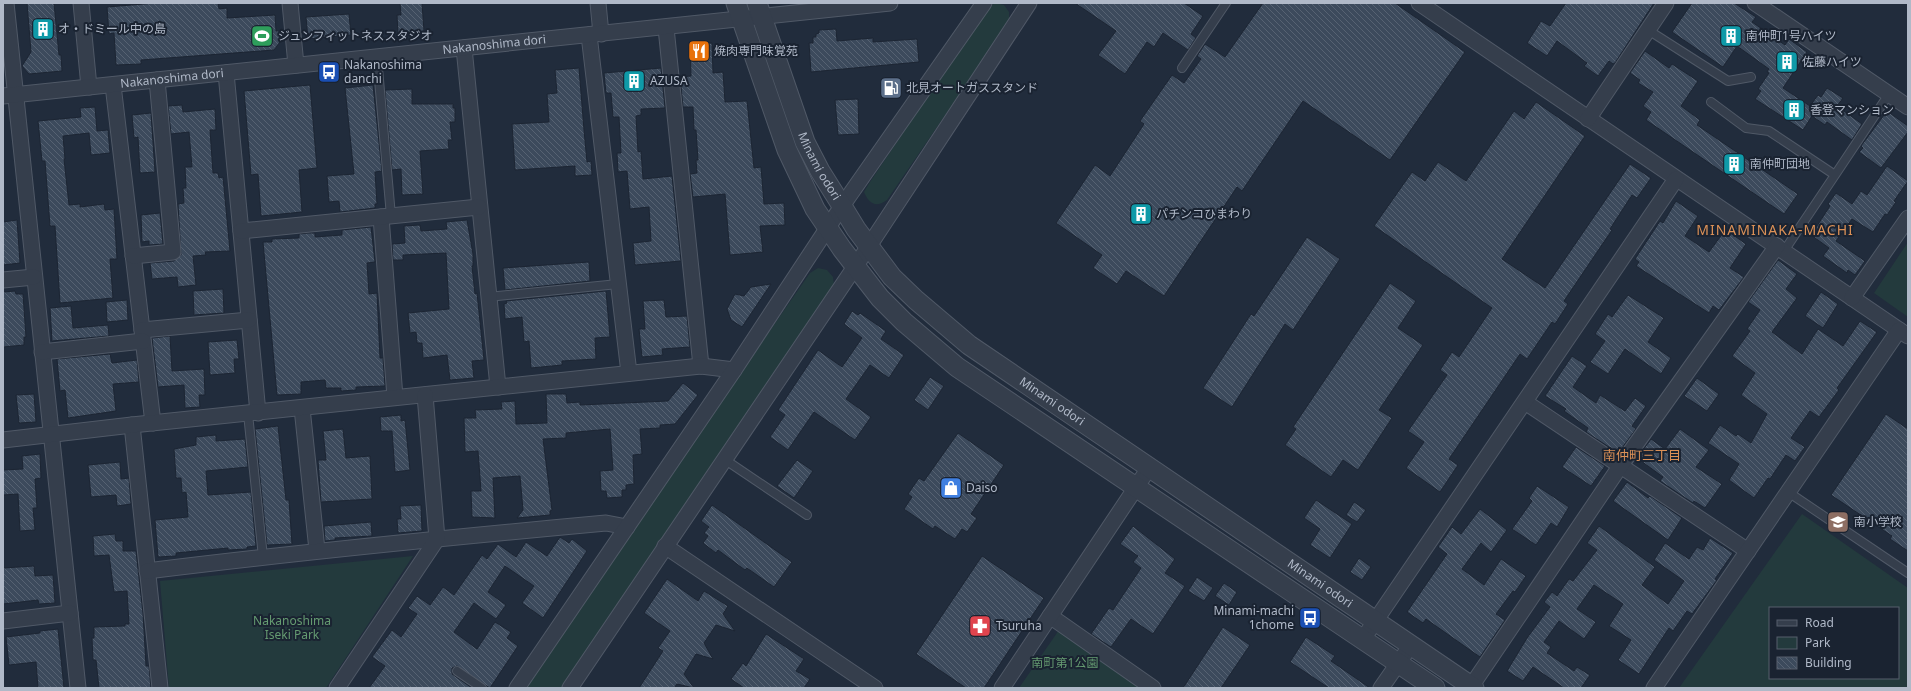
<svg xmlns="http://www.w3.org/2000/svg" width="1911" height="691" font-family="'Noto Sans','Noto Sans JP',sans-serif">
<defs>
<pattern id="building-back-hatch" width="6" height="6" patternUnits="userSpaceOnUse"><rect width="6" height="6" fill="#3c4a5c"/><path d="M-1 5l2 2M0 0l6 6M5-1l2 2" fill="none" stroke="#566272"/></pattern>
</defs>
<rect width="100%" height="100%" fill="#212c3c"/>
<path fill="#233a3d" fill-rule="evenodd" d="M995,3L1004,5L1009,12V22L887,200C876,208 869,204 864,192L870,182L986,9Z
M1908,242V317L1874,293Z
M818,268L827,270L833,277L834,286L564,688H525L640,517L810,273Z
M1802,514L1908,588V688H1679ZM1770,608H1898V678H1770Z
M413,556L326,688H169L160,581Z
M1059,630L1142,688H1019Z"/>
<path fill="url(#building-back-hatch)" stroke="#1c2533" d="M27,3H54L59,55H61L62,71L29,74L22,66L31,52Z
M156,3H218L219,9L227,8V18L275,15L276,31H279L280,42L274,50L141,60V64L116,65L114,33L109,34L107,7Z
M400,3H422L424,31L398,34L397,15H401Z
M1075,3H1184L1203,16L1191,34L1196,38L1188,50L1163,33L1154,47L1147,42L1125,74L1098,55L1116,31Z
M1263,3H1395L1465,52L1390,160L1303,101L1242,191L1237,187L1164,296L1126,271L1117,284L1093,268L1102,255L1056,223L1095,165L1110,176L1144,124L1140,121L1172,75L1184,83L1201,59L1197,56L1205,44L1225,57Z
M1566,3H1654L1615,63L1613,64L1609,61L1598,76L1584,66L1587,63L1557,41L1547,56L1527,43L1541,21L1550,26Z
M1692,3H1734L1756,17L1752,22L1785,45L1789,39L1807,52L1783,88L1810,106L1818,95L1821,97L1827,88L1843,98L1837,106L1862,124L1852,140L1827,122L1825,125L1812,116L1803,130L1755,99L1761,91L1758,89L1769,73L1767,72L1769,69L1737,46L1723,67L1672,32Z
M349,14L351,35L308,39L306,17Z
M836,29L837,41L873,38V42L917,39L919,62L811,72L809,43H813V37H816V34L819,33V30Z
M712,43L713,73L723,72L725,102L747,101L754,168L761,167L764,204L784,203L785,225L760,226L763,252L730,255L725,194L693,197L690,174L697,173L696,160H698L696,130H694L693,107H683L680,77L691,76L690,44Z
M1645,51L1669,68L1672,64L1698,81L1681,106L1700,120L1697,125L1798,194L1784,214L1646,120L1651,112L1643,106L1653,92L1638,83L1640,80L1630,73Z
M579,68L584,130L587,162L591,161L592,175L575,176V166L515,170L512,124L549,122L547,94L557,93L555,70Z
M661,68L665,108L641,109V115L636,116L638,152L641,151L643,179L672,176L681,261L635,265L633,243L651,241L649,207L630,209L627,171L618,172L617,153H621L619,117H613L611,93H606L604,73Z
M310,85L317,168L299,170L302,212L261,216L258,174L251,175L244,91Z
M373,85L382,171L375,172L377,204H375V208L340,212L339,201L329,202L327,176L354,174L345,88Z
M412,89V104H453V108H455V122H450L452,140H448L449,149L420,151L423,194L402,195L401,169L392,170L385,90Z
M858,99L859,134L838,135L835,100Z
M1536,102L1585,136L1502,259L1545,288L1630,164L1651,178L1637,198L1632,195L1610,229L1612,230L1564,301L1568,304L1555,324L1552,322L1527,359L1520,354L1449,459L1458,465L1440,492L1406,468L1424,442L1408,431L1447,375L1440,370L1452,352L1459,357L1492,308L1374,226L1412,172L1425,181L1438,162L1466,181L1514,111L1524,119Z
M182,105L183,112L215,109L216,130H210L213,173H218L219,178L223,177L230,251L205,252L206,255L193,256L196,285L178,287L177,277L152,279L150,263L174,261L181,255L178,204L184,203L183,188H186L185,167H192L189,132L171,134L168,106Z
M95,107L97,131L108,130L110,153L91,155L89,133L63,136L65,159H64L69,205L80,204V207L104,204L105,210L114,209L117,259H110L113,298L60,303L55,226H50L45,161H42L38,121L81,117L80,108Z
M1887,111L1908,126V132L1881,168L1859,152L1863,148L1861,146Z
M151,113L155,172L140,173L138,137L134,138L132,115Z
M1887,166L1908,181L1894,201L1896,202L1887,215L1885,214L1873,232L1852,219L1836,241L1865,261L1855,275L1848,270L1847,273L1823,256L1829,248L1811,235L1830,206L1828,204L1836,193L1852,204L1861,191L1867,195Z
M1676,201L1698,216L1685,236L1709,252L1723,233L1726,235L1729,232L1746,244L1730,268L1744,277L1719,310L1713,306L1709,313L1636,266L1639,262L1635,259L1660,221L1663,223Z
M160,213L163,244L149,245V241L142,242L141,215Z
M17,220L20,263L3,265V222Z
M467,220L473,254V266H472L475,294L477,293L484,360L472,361L474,378L450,380L447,355L423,358L422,343H417L416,332L410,333L408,313L449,309L446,253L403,255V260H393L392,244L405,243L404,226L420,225L421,231L447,229L446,222Z
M371,227L375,262L367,263L369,294L377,293L380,358H383L385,386L356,387V390L341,391V388H326L325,380L301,382V394L277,395L263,242H272V239L299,238V234L308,233H315V237L342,235V230Z
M1307,237L1340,259L1293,330L1285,324L1232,407L1203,388L1251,314L1254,316Z
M1778,260L1797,274L1786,289L1797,298L1772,332L1802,354L1818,329L1843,346L1860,321L1877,332L1837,388L1839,390L1819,417L1810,411L1791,438L1805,447L1795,461L1786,455L1770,479L1768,478L1754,498L1729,480L1739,464L1708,443L1720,425L1736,436L1738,434L1751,443L1767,414L1741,395L1755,373L1732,356L1750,331L1747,329L1760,310L1748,302Z
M589,262L590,281L505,290L503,268Z
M1390,283L1416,301L1398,328L1423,345L1379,410L1392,418L1358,470L1343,460L1331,477L1285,445L1296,429L1293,427Z
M771,284L742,327L731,320L727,309L735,294L744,296L751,287Z
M223,289L224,313L194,315L193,291Z
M15,291L16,294H23L26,337H24V345L3,347V292Z
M606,291L610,337L595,338L596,359L562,361V365L531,368L529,341L524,342L522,317L505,319L504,304L507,303L506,301Z
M1821,292L1838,304L1823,328L1805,316Z
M1628,295L1664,318L1648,342L1671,358L1661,374L1625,349L1608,374L1590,362L1605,341L1595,334L1608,314L1612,317Z
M127,300L128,320L107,322L106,302Z
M664,300L666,317L687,316L690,347L662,349L663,355L642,357L639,329H645L643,301Z
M71,306L73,328L108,325L109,336L52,341L50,308Z
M852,311L858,315L860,313L886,331L881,339L904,355L889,378L870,365L846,399L871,417L855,440L814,412L788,450L770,437L785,415L778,410L818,350L842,367L862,338L844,324Z
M170,336L172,371L204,369L205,395H199L200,407L185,408L184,385L158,387L152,338Z
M237,340L239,359H234L235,373L210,375L208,342Z
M110,354L112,363L137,360L139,382L113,384L116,411L68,418L65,390L60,391L57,359Z
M1572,356L1587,366L1573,387L1596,403L1600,395L1625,411L1635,398L1646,406L1632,426L1636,429L1619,452L1616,449L1615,451L1586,432L1588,428L1564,411L1566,409L1545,396Z
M930,377L944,386L928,410L914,400Z
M1697,378L1719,394L1707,411L1684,396Z
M683,383L698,395L675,424L660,425V428L640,429L642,454L633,455L634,484L626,485V490H622V497L607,498L606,491H601L600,471L613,470L610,429L566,433V438L543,439L552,510L550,511V515L517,518L523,510L520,476L493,478L495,518L472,517L471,491H481L478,451L465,452L464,418H476L475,410L502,409L501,402L515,401L516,424L547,423L546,394H566L567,403L580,402V405L668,401Z
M34,394L36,422L19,423L16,395Z
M1886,414L1908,429V551L1890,539L1892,536L1831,495Z
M401,415V421L405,420L410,470L395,472L392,431H381L380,417Z
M278,426L286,500H289L292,544L267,545L255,429Z
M343,429L346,458L370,456L372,499L321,502L318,460H326L323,431Z
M1680,429L1709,450L1696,467L1722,484L1705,508L1694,501L1693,503L1660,481L1663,477L1637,458L1651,439L1665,449Z
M958,433L1004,465L971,514L977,518L967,532L962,529L955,539L935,526L933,529L904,509L912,497L908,494L919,478L924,481Z
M216,435V441L245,439L248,467L206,471L208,495L251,492L256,546L247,547V549L228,550V548L176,553V556L158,557L155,520L188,517L186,492L182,493L181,478H176L174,449L196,445V437Z
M1576,447L1605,466L1591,486L1562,467Z
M40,454L41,478L35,479L37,508H33L35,530L20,531L18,494L3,495V470L23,469L22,456Z
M797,460L813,471L794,498L777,486Z
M120,462L121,479L129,478L131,504L117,506L116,495L91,497L88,465Z
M1627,482L1648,498L1650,496L1682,518L1668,540L1613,501Z
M1537,486L1569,507L1557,527L1551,523L1536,545L1512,529L1532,501L1529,498Z
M1316,500L1352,524L1330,558L1310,545L1320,529L1304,518Z
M1354,502L1366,510L1357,522L1346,515Z
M421,505L422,531L398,533L397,519H401L400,506Z
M712,505L792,562L774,587L747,568L745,570L718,550L716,553L703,543L708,536L704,533L709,527L701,521Z
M1480,509L1507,530L1491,552L1481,543L1462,569L1484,585L1501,559L1526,576L1515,592L1513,591L1496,614L1505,620L1480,657L1426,619L1423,623L1407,612L1447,554L1438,547L1452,527L1461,534Z
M371,522L372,536L335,538V540L325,541L324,526Z
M1133,526L1175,559L1165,573L1185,586L1153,634L1131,619L1111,647L1091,634L1109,608L1113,610L1141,568L1133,562L1138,556L1120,544Z
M1599,526L1655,567L1642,585L1668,604L1684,581L1654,560L1665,543L1689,559L1697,547L1703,550L1710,538L1733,553L1715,579L1717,580L1692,614L1687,611L1673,631L1669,628L1639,674L1618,660L1631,640L1609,626L1623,604L1594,585L1577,609L1596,622L1584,639L1559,621L1544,642L1551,647L1547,653L1574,671L1577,667L1590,675L1581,688H1564L1533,667L1523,681L1507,671L1527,638L1550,607L1544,602L1552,592L1557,596L1569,579L1573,581L1597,550L1587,543Z
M115,534L116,541H123V551H136L143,613L146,666H149L151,688H99L96,660H93L92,638H94V627L125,626V624H129L127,591L114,592L109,555L94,556L93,536Z
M560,537L569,543L572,539L587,551L543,618L522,603L534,586L505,566L488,592L506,605L496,619L474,603L454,632L477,649L495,622L511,632L507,638L518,646L490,688L457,666L452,668V674L472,688H369L385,666L372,657L392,630L401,637L417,614L408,608L417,596L430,605L443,587L454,595L482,555L487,559L498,544L516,557L526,542L547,556Z
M982,556L1044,598L984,688H966L916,654Z
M1359,558L1371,567L1362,580L1350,572Z
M34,566L35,576L53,575L55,603L39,604L38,600L3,604V568Z
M1197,577L1213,588L1204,601L1188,591Z
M667,579L698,601L704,591L728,606L723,614L735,631L716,625L704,643L713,659L696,654L684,674L694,688L677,684L674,688H639L663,651L658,648L670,631L644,613Z
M1224,583L1237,592L1229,605L1215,596Z
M1223,627L1250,645L1221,688H1183Z
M58,629L64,688H38L36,662L9,665L6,637L40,633V631Z
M766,634L804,659L796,671L810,679L804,688H744L731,679L743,663L746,666Z
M1306,637L1335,656L1331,661L1370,688H1329L1290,662Z"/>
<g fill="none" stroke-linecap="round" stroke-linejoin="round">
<g stroke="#505967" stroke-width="10">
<path id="service" d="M1648,30L1728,81L1751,77
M377,57L391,216
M1182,68L1226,3
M1711,102L1746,128L1769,131L1835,175L1784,251
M1835,175L1889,94
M488,297L618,284
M248,414L263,557
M724,459L807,515
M1788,492L1908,573
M457,671L482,688"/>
</g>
<g stroke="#505967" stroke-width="17">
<g id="minor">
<path d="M6,3L78,688"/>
<path d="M81,3L89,87"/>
<path d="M290,3L296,65"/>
<path d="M598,3L601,34"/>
<path d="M1419,3L1908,336"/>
<path d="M1755,3L1908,107"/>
<path d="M666,28L701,366"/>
<path d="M589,35L629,373"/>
<path d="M464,48L498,387"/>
<path d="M226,73L258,413"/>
<path d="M113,85L153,423"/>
<path id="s1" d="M3,96L890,3"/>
<path d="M1588,119L1666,3"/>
<path d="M381,217L395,397"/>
<path d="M241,231L479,207"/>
<path d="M133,256L173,252L157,80"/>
<path d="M3,280L34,277"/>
<path d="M1852,298L1908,218"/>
<path d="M142,330L249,320"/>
<path d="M42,352L143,341"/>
<path d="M1525,402L1748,551"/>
<path d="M302,408L317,550"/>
<path d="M132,425L160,688"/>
<path d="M3,440L132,425L701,366L734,370"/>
<path d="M665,546L875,688"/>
<path d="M147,571C300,552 453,537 606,523L627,527"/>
<path d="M1050,616L1153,688"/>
<path d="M3,621L70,613"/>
<path d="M1363,639L1676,179"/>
<path d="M337,688L437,539L425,395"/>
<path d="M517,688L734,370L842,206L984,3"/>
<path d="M570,688L869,246L1029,3"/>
<path d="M1002,688L1149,468"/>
<path d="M1381,688L1411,645"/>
<path d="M1470,688L1621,465L1777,246"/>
<path d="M1654,688L1899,330"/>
</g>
</g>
<g stroke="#505967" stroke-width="21">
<g id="tertiary">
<path d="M736,3L787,150L815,209L842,249L880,298L904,322L957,367L1435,688"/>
<path id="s2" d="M757,3L805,142L820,171L842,206L856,229L892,277L916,300L969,345L1474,688"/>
</g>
</g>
<use href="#service" stroke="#353e4c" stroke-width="8"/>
<use href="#minor" stroke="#353e4c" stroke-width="15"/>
<use href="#tertiary" stroke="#353e4c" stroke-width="19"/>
</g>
<defs>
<g id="building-square" transform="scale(1.15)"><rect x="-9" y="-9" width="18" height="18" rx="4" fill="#0f9aa8" stroke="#1a2331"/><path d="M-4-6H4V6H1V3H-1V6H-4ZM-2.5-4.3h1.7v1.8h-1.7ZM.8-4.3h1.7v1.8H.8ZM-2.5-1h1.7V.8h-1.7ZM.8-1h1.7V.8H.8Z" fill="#fff"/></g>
<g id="stadium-square" transform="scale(1.15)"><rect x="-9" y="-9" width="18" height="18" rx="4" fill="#2e9e5b" stroke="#1a2331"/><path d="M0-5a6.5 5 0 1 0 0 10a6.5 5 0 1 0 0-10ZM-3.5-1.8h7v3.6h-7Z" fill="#fff"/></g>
<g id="restaurant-square" transform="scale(1.15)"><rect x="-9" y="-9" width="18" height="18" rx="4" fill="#e8710a" stroke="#1a2331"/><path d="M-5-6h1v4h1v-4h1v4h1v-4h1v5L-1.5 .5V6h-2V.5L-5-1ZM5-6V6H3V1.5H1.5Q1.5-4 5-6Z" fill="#fff"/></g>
<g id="bus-square" transform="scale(1.15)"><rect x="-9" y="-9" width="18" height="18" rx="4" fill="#1a4fb4" stroke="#1a2331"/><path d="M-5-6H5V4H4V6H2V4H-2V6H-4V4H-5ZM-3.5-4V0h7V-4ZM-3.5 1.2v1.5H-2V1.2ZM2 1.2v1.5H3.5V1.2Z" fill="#fff"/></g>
<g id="fuel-square" transform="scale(1.15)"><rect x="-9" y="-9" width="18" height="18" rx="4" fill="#5c6f8a" stroke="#1a2331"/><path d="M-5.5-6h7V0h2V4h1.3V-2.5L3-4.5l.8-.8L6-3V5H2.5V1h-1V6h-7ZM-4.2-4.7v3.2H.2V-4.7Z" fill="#fff"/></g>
<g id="shop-square" transform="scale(1.15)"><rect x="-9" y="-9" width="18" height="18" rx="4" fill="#3f7fe0" stroke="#1a2331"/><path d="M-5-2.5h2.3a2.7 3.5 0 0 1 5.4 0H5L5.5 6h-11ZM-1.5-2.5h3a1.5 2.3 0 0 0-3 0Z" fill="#fff"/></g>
<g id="school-square" transform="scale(1.15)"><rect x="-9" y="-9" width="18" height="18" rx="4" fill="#8d6e63" stroke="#1a2331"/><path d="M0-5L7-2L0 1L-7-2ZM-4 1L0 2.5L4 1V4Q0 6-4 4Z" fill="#fff"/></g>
<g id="pharmacy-square" transform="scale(1.15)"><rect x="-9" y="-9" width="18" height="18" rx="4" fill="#e0444e" stroke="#1a2331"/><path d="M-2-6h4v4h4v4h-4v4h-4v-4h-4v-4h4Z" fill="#fff"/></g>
</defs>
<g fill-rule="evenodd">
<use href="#building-square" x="43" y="29"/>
<use href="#stadium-square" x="262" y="36"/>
<use href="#building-square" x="1731" y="36"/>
<use href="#restaurant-square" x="699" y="51"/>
<use href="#building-square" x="1787" y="62"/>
<use href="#bus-square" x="329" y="72"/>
<use href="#building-square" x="634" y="81"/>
<use href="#fuel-square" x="891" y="88"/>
<use href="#building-square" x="1794" y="110"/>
<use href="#building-square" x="1734" y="164"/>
<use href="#building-square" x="1141" y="214"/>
<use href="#shop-square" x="951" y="488"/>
<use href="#school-square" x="1838" y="522"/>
<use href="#bus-square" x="1310" y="618"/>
<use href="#pharmacy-square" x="980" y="626"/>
</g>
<g text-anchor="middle" stroke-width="4" stroke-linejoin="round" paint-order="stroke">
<g font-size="12" fill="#b0b9c8" stroke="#1a2331" text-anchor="start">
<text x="58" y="33">オ・ドミール中の島</text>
<text x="278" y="40">ジュンフィットネススタジオ</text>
<text x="1746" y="40">南仲町1号ハイツ</text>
<text x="714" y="55">焼肉専門味覚苑</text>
<text x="1802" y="66">佐藤ハイツ</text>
<text x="344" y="69">Nakanoshima<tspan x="344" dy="14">danchi</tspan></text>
<text x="650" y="85">AZUSA</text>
<text x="906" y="92">北見オートガススタンド</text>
<text x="1810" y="114">香登マンション</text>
<text x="1750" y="168">南仲町団地</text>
<text x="1156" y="218">パチンコひまわり</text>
<text x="966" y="492">Daiso</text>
<text x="1854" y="526">南小学校</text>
<text x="1294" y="615" text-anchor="end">Minami-machi<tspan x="1294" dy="14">1chome</tspan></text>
<text x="996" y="630">Tsuruha</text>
</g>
<g font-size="12" fill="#b0b9c8" stroke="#1a2331">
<text dy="4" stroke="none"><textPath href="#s1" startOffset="494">Nakanoshima dori</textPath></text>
<text dy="4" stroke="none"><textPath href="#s1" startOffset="170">Nakanoshima dori</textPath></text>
<text dy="4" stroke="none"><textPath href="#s2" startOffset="175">Minami odori</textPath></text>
<text dy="4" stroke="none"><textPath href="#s2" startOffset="511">Minami odori</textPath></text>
<text dy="4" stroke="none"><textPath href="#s2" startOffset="835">Minami odori</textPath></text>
</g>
<g font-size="12" fill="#659b71" stroke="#1a2331">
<text x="292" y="625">Nakanoshima<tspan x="292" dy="14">Iseki Park</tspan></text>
<text x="1065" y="667">南町第1公園</text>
</g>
<g font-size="13" fill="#dc9157" stroke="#1a2331">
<text x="1642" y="460">南仲町三丁目</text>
</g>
<g font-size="14" letter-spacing="1" fill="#dc9157" stroke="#1a2331">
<text x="1775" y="235">MINAMINAKA-MACHI</text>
</g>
</g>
<rect width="1911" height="691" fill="none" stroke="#b0b9c8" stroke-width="8"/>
<rect x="1769" y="607" width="130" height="72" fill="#1a2331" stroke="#565f6d"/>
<rect x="1777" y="620" width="20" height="6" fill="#353e4c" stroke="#565f6d"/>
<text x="1805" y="627" font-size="12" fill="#b0b9c8">Road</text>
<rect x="1777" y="637" width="20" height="12" fill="#233a3d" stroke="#565f6d"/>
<text x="1805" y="647" font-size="12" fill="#b0b9c8">Park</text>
<rect x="1777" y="657" width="20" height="12" fill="url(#building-back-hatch)" stroke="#565f6d"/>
<text x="1805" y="667" font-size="12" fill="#b0b9c8">Building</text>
</svg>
